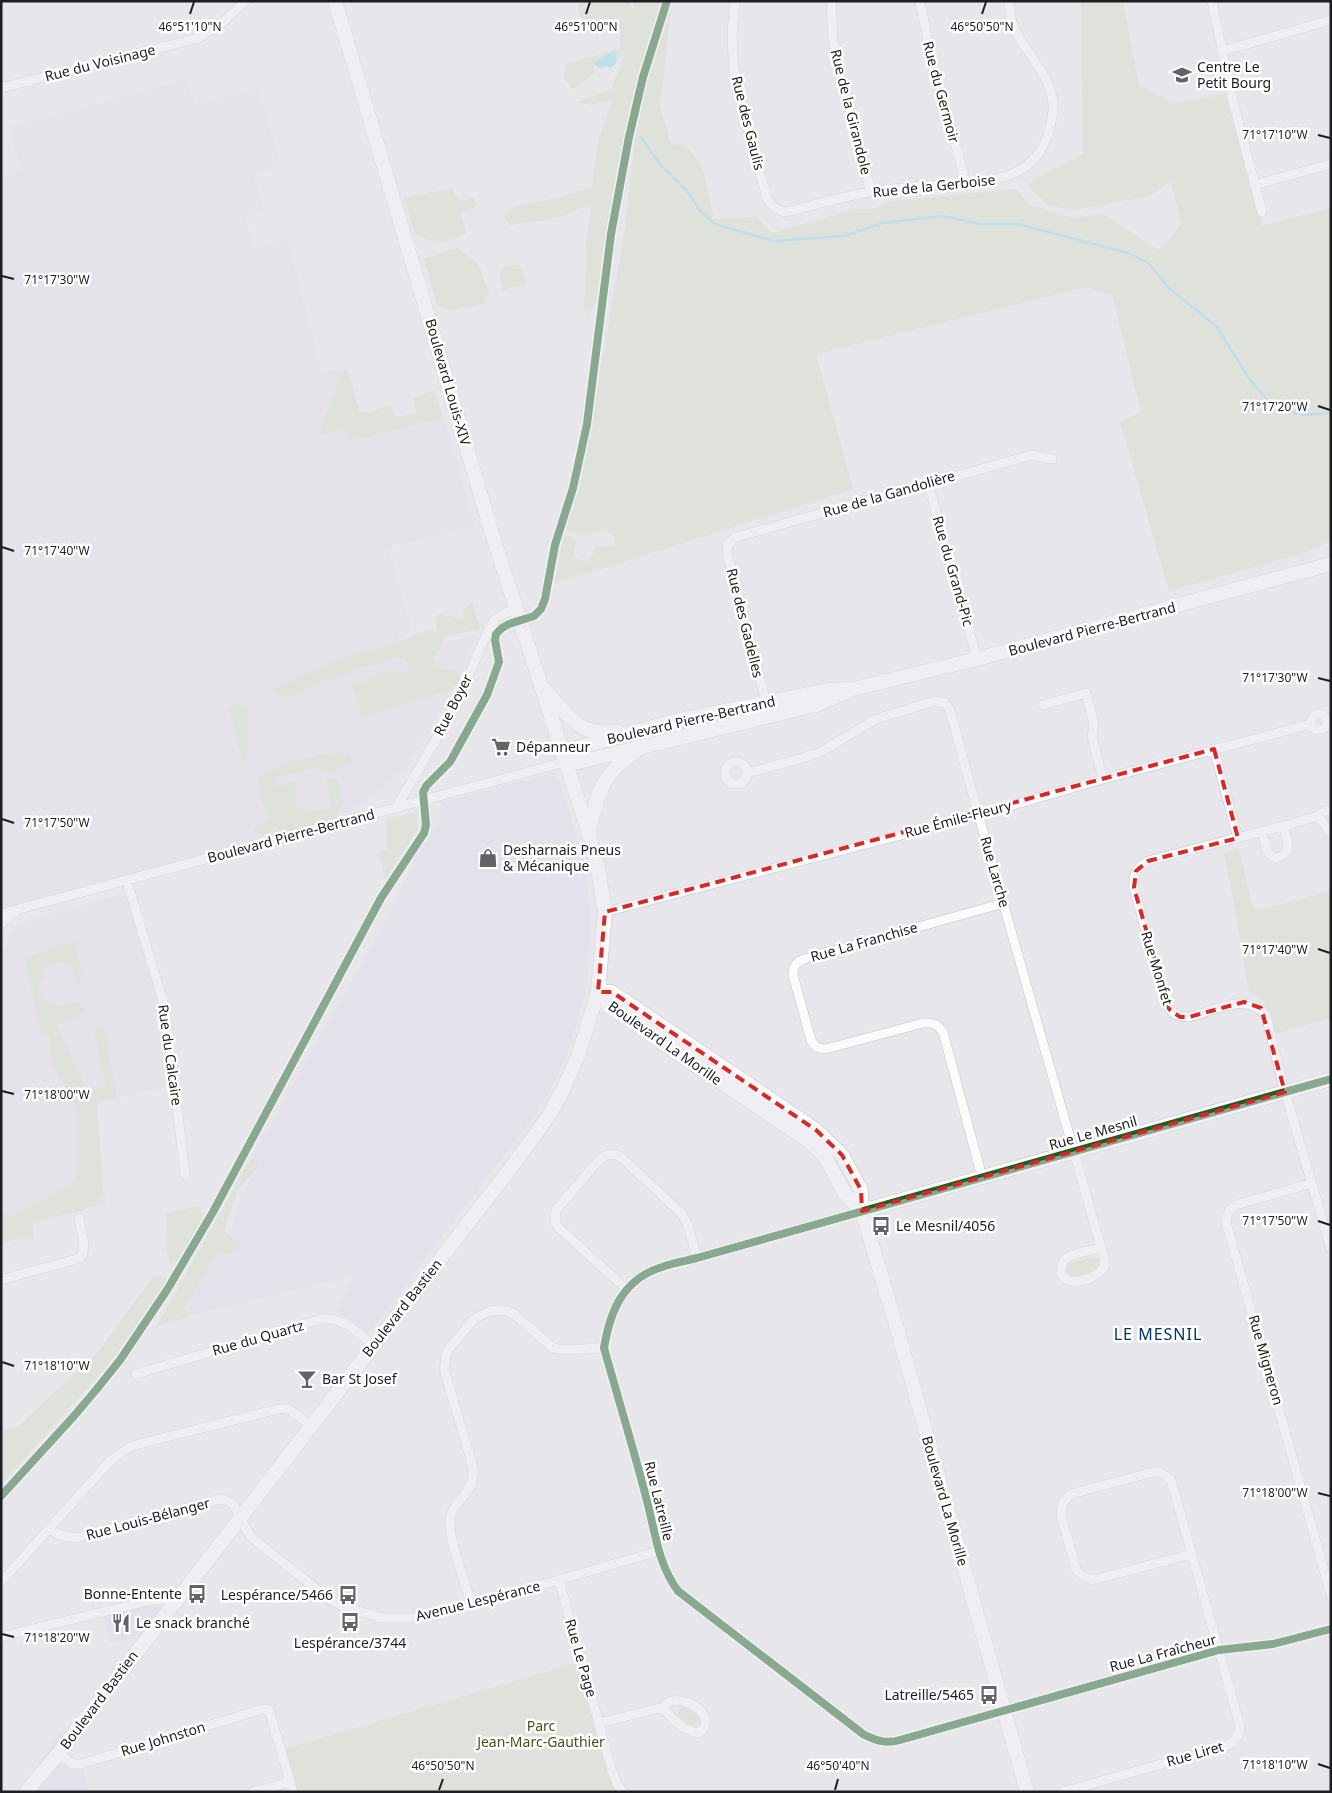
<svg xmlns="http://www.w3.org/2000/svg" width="1332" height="1793" font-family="'Noto Sans',sans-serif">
<rect width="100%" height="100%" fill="#e6e6eb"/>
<path fill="#e0deec" d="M546,775L554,777L559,781L578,839L584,861L589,899L590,933L588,970L582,1006L566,1057L545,1101L371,1330L366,1332L340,1313L336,1312L354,1275L192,1315L184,1308L231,1231L242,1191L261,1164L251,1158L384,925L408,874L439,820L442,802Z
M152,1600L172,1605L148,1637L109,1642L103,1612Z
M65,1724L54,1759L62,1765L71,1766L81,1764L90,1792H19Z"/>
<path fill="#e5dde9" d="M187,79L194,105L258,88L281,165L253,173L264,210L245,216L254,248L287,239L322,373L348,368L365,435L444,419L475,526L388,547L411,629L398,632L404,654L476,634L459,680L407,766L368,800L335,819L1,913V178L22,172L9,128Z
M122,895L128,897L161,1009L170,1085L97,1104L106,1206L55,1209L1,1224V956L16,925Z"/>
<path fill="#d8dec6" d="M581,1H628L634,11V1H661L635,86L617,169L603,265L602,286L590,315L584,310L587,258L586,243L592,204C581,208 569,214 558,217C542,222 525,221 510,226L504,216L513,207L568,195L592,186L598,141L613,100L590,105L577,102L611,89L624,56L593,64L595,73L573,90L564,78L566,64L620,48L621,28L610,27L587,33L577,6Z
M670,1H672L660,106L671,145L684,144L702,165L714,219L756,217L772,233L857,209C871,210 879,209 891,201L1016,189L1028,204L1073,218L1103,214L1158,250L1171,238L1181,223L1171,181L1149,196L1076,210L1048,205L1032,191L1028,183L1083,154L1081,1H1123L1139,86L1174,103L1231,93L1262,225L1252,228L1331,208V541L1297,555L1169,591L1120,421L1141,412L1112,295L1085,287L816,354L853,489L554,584L564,535L576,540L573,557L589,562L596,547L616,546L613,535L602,529L585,535L564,529L586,449L595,402L625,228L634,145L648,75L657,47L661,19Z
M452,188L459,201L473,198L477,206L460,213L466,233C447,245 436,243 415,235L404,198Z
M457,248L478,263L489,293L483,304L450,311L437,306L424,259Z
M519,265L527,282L503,291L500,276L505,266Z
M344,370L347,371L360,412H369L391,405L396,417L416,413L413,399L435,390L443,418L350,441L344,429L318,436Z
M472,601L480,629L446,636L442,647L433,656L437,668L455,670L462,680L452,689L363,717L356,695L350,686L389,670L403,673L409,667L405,660L394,657L375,665L359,668L288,696L278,695L274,689L307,673L354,655L399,642L423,631L437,630L435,618L440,614L465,620L463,610Z
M236,702L247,706C250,724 247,741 248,758L243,762L229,708Z
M334,752L350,756L352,763C341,769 327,777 317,767L276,777L278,787L295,780L297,807L303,806L308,812L331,808L326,779L336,778L344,803L335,818L305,830L273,836L259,834L252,829L269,821L259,791L258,778L286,763Z
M417,811V830L385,879L378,853L386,849V821Z
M1239,849L1252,905L1258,910L1331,891V1018L1271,1035L1264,1001L1249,992L1238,925L1224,853Z
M75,940L83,978L78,985L70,963C58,961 49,962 41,972L44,979L38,983L44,1002L62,1006L80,1002L87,1012L57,1024L87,1090L106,1087L94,1032L104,1026L117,1097L96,1102L103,1193L95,1205L76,1213L64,1214L32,1225L34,1240L17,1239L1,1245V1214L9,1216L60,1191L77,1179V1108L52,1064L49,1036L40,1030L25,958Z
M251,1158L261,1164L238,1189L224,1230L240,1245L229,1254L218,1252L184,1308L192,1315L156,1327Z
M199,1206L204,1218L178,1262L170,1265L166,1246L167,1213Z
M1092,1257L1098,1258C1102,1273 1082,1275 1071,1278L1068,1275L1066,1267L1069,1263Z
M161,1276L171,1279L107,1366L1,1484V1431L18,1427L99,1351L153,1277Z
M582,1661L612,1771L623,1792H293L281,1750Z
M681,1707C688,1707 699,1715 701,1722L699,1725L693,1726L678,1715V1711Z"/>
<path fill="#94d4ec" d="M614,51C618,59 618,64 610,68L607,66L600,68L593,63Z"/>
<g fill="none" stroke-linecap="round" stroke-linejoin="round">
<path stroke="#94d4ec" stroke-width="2.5" d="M640,136L660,164L688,192L700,211L715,224L774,241L844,236L883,223L943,216L980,224H1018L1128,253L1148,263L1168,287L1217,327L1248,377L1271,405L1302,415L1331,413"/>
<g stroke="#c2c2c6" stroke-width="10">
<path id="street" d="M735,1L732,32L733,59L736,85L767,198C772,207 776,210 786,212C818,204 850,194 882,190C906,187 930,186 954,184C996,180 1035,179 1049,131C1051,122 1054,113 1053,104C1051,74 1025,54 1014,27C1010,19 1010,10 1009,1
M831,1L833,41L839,71L871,192
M920,1L931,57L966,183
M1212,1L1232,98L1262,212
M1222,51L1331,20
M1,88L199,38L223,22L246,1
M1254,185L1331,164
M928,483L977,659
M766,702L727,553L728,544L736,537L1032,455L1052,459
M1043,705L1086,693L1094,723L1092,737L1103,779
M1311 722a8 8 0 1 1 16 0a8 8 0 1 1-16 0Z
M1214,749L1238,838
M725 773a11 11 0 1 1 22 0a11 11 0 1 1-22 0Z
M747,772L756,771L819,753L876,719L935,701L945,703L950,710C998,890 1051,1068 1101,1248C1102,1252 1105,1258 1105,1263C1104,1278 1063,1291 1061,1271C1061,1267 1062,1263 1064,1260C1071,1253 1092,1250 1101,1248
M396,808L456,705L490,626L497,617L515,609
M1331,811H1325L1318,816L1283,826L1148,861C1136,868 1133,874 1134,888L1165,1000C1170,1012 1175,1017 1189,1017C1212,1011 1250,991 1266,1016L1285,1092L1331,1249
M1318,816L1331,834
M1262,832C1264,838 1265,846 1268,852C1273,862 1287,857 1288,846C1288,840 1285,832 1283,826
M127,881L165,1008L185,1174
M605,912L978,815L1103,779L1311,724
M1,914L565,762
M1,924L15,912
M982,1177L943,1032C937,1024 933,1022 923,1023L826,1049C819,1049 815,1047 811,1040L793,975C793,966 796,962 804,959L1004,903
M1312,1183L1236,1205C1229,1209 1227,1214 1226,1222L1331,1595
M862,1211L661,1267C620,1288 611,1304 604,1348C618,1398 633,1447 646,1497C655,1529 657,1563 678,1591L863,1734L877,1741L889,1743L1207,1653L1219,1650L1273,1644L1331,1629
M1,1280L80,1258L83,1254L84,1243L79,1219
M626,1289L558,1227L555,1221L556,1210L599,1160C607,1154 612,1152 621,1157L682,1214L688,1226L697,1258
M136,1374L322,1319C344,1317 356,1332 373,1345
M50,1529L59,1535L76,1538L219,1499L225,1500L233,1504L250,1536L329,1599L344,1607L383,1618H417L472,1605L659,1551
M559,1580L612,1771L617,1784L623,1792
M1,1582L110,1461L128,1448L142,1443L282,1408L290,1410L310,1425
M472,1605C466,1585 447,1536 450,1519C454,1497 476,1495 473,1467L444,1369L447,1351L475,1318L490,1311L506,1310L514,1314L553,1348L562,1350L604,1348
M1,1637L152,1600H167L172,1605
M599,1723L663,1707C665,1705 667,1703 669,1702C685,1695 720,1715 699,1733C685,1732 671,1719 663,1707
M58,1754L73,1764H81L263,1709L269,1710L293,1792
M253,1792L290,1782
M1063,1792L1228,1745C1237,1740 1239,1736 1240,1726L1171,1480L1160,1472H1153L1071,1494L1063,1502L1061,1515L1076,1569C1080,1576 1086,1578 1093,1580L1191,1554"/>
</g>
<g stroke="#c2c2c6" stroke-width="15">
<path id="secondary" d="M542,687C553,698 571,723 586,729C596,733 607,733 618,732
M565,762L577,748L674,721L828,690L853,689L977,659L1331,564
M565,762H579L816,705L849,691
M589,832C597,796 601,774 635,752
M598,992H612L816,1130L842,1155L861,1190L862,1211L898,1332L1027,1792
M598,992L609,1007L807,1140L818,1149L828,1162L845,1194L862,1211
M862,1211L1331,1079
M26,1792L58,1754L513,1165L548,1117L563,1090L578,1056L598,992L605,912L598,869L589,834L494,540L335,1"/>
</g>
<use href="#street" stroke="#fbfbfc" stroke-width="9"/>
<use href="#secondary" stroke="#fbfbfc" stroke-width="14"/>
<g stroke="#fff" stroke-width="11">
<path id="cycleway" d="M1331,1079L697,1258C685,1261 673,1263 662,1267C623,1279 610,1311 604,1348C618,1398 633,1447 646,1497C655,1529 657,1563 678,1591L863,1734C876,1741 886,1744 900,1740L1219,1650L1273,1644L1331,1629
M1,1496L74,1416L96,1390L120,1360L167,1290L213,1212L381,898L424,833L426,825L423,792L427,785L450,762L487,695L499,662L495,640L496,634L502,628L509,624L534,616L541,609L545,599L555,545L573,488L587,424L611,234L629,137L643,77L667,1"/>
</g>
<use href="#cycleway" stroke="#1b5e20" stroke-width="8"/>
</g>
<path d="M0 0H1332V1793H0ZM1214,749L1238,838L1148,861L1136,871L1134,888L1169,1009L1180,1017H1189L1244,1002L1261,1008L1285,1092L862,1211L861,1190L842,1155L816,1130L612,992H598L605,912Z" fill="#e6e6eb" fill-opacity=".55" fill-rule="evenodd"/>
<path fill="none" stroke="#d62828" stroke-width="4" stroke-dasharray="10 6" stroke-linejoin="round" d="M1214,749L1238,838L1148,861L1136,871L1134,888L1169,1009L1180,1017H1189L1244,1002L1261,1008L1285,1092L862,1211L861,1190L842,1155L816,1130L612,992H598L605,912Z"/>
<path fill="none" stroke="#1e1d21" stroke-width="2" d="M190,14L194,2M586,14L590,2M982,14L986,2M1318,135L1330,138M2,276L14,279M1318,406L1330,410M2,547L14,551M1318,678L1330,681M2,819L14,823M1318,949L1330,953M2,1091L14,1094M1318,1221L1330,1225M2,1362L14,1366M1318,1493L1330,1496M2,1634L14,1637M1318,1764L1330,1768M439,1790L443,1779M835,1790L838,1779"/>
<defs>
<g id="school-bare" transform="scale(1.5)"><path d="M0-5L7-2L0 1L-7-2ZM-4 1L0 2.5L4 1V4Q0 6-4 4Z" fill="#646368" stroke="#fff" stroke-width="2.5" paint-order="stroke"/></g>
<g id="supermarket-bare" transform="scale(1.5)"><path d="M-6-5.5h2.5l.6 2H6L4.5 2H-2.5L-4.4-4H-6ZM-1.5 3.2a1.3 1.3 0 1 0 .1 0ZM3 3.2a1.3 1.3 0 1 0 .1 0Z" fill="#646368" stroke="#fff" stroke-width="2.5" paint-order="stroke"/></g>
<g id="shop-bare" transform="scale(1.5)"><path d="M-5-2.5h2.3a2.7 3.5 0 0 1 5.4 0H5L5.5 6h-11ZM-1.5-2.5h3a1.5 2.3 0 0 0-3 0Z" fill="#646368" stroke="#fff" stroke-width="2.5" paint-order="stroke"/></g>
<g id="bus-bare" transform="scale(1.5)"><path d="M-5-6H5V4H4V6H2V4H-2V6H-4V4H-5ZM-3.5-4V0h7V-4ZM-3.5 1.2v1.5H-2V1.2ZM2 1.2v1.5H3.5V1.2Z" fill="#646368" stroke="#fff" stroke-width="2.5" paint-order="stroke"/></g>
<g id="bar-bare" transform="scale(1.5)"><path d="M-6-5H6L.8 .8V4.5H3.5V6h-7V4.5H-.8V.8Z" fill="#646368" stroke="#fff" stroke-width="2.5" paint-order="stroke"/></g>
<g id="restaurant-bare" transform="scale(1.5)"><path d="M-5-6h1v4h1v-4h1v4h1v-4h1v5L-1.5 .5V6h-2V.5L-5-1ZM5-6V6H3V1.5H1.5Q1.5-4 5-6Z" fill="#646368" stroke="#fff" stroke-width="2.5" paint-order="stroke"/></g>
</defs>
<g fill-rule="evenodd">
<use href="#school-bare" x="1182" y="75"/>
<use href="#supermarket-bare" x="501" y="747"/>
<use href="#shop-bare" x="488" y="858"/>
<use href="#bus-bare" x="881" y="1226"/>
<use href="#bar-bare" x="307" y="1379"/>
<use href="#bus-bare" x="197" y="1594"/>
<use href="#bus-bare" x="348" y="1595"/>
<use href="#bus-bare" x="350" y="1622"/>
<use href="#restaurant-bare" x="121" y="1623"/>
<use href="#bus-bare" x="989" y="1695"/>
</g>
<g text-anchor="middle" stroke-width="5" stroke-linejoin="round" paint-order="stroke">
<g font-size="14" fill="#1e1d21" stroke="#fff">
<text transform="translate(100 63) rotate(-14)" y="5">Rue du Voisinage</text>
<text transform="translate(941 92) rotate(75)" y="5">Rue du Germoir</text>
<text transform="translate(851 112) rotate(76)" y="5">Rue de la Girandole</text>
<text transform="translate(748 123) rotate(76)" y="5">Rue des Gaulis</text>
<text transform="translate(934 186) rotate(-6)" y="5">Rue de la Gerboise</text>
<text transform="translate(448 382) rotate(74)" y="5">Boulevard Louis-XIV</text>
<text transform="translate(889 494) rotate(-16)" y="5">Rue de la Gandolière</text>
<text transform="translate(953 571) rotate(74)" y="5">Rue du Grand-Pic</text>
<text transform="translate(745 623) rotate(76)" y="5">Rue des Gadelles</text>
<text transform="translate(1092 629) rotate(-15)" y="5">Boulevard Pierre-Bertrand</text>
<text transform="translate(453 705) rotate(-63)" y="5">Rue Boyer</text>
<text transform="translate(691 720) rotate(-13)" y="5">Boulevard Pierre-Bertrand</text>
<text transform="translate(958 819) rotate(-15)" y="5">Rue Émile-Fleury</text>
<text transform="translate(291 836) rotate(-15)" y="5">Boulevard Pierre-Bertrand</text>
<text transform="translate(995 872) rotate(74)" y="5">Rue Larche</text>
<text transform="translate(864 942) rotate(-16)" y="5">Rue La Franchise</text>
<text transform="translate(1157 968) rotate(73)" y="5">Rue Monfet</text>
<text transform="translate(665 1043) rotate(35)" y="5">Boulevard La Morille</text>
<text transform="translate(170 1055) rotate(82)" y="5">Rue du Calcaire</text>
<text transform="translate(1093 1133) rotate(-16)" y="5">Rue Le Mesnil</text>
<text transform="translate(402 1308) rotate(-52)" y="5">Boulevard Bastien</text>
<text transform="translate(258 1338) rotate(-16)" y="5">Rue du Quartz</text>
<text transform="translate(1266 1360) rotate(74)" y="5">Rue Migneron</text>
<text transform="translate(659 1501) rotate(76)" y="5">Rue Latreille</text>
<text transform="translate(945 1501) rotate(74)" y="5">Boulevard La Morille</text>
<text transform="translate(148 1519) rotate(-15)" y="5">Rue Louis-Bélanger</text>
<text transform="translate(478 1601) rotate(-14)" y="5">Avenue Lespérance</text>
<text transform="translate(1163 1653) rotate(-15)" y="5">Rue La Fraîcheur</text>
<text transform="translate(581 1658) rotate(74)" y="5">Rue Le Page</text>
<text transform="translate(99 1700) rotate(-53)" y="5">Boulevard Bastien</text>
<text transform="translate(163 1739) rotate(-17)" y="5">Rue Johnston</text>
<text transform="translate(1195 1754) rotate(-16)" y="5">Rue Liret</text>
</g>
<g font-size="14" fill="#1e1d21" stroke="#fff" text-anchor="start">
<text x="1197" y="72">Centre Le<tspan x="1197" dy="16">Petit Bourg</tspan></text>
<text x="516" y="752">Dépanneur</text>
<text x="503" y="855">Desharnais Pneus<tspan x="503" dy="16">&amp; Mécanique</tspan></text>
<text x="896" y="1231">Le Mesnil/4056</text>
<text x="322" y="1384">Bar St Josef</text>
<text x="182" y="1599" text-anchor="end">Bonne-Entente</text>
<text x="333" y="1600" text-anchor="end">Lespérance/5466</text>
<text x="136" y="1628">Le snack branché</text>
<text x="350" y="1648" text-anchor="middle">Lespérance/3744</text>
<text x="974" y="1700" text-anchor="end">Latreille/5465</text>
</g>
<g font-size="14" fill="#49511b" stroke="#fff">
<text x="541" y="1731">Parc<tspan x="541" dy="16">Jean-Marc-Gauthier</tspan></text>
</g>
<g font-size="16" letter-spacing="1" fill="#003566" stroke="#fff">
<text x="1158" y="1340">LE MESNIL</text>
</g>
</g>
<g font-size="12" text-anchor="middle" fill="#1e1d21" stroke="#fff" stroke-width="5" stroke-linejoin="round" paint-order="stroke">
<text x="190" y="31">46°51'10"N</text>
<text x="586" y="31">46°51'00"N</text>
<text x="982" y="31">46°50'50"N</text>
<text x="1275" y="139">71°17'10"W</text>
<text x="57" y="284">71°17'30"W</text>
<text x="1275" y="411">71°17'20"W</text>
<text x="57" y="555">71°17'40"W</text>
<text x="1275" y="682">71°17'30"W</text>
<text x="57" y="827">71°17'50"W</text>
<text x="1275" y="954">71°17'40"W</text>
<text x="57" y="1099">71°18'00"W</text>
<text x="1275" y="1225">71°17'50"W</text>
<text x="57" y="1370">71°18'10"W</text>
<text x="1275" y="1497">71°18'00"W</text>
<text x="57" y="1642">71°18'20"W</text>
<text x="1275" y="1769">71°18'10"W</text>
<text x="443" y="1770">46°50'50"N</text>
<text x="838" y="1770">46°50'40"N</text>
</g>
<rect width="1332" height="1793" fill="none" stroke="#1e1d21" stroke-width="5"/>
</svg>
